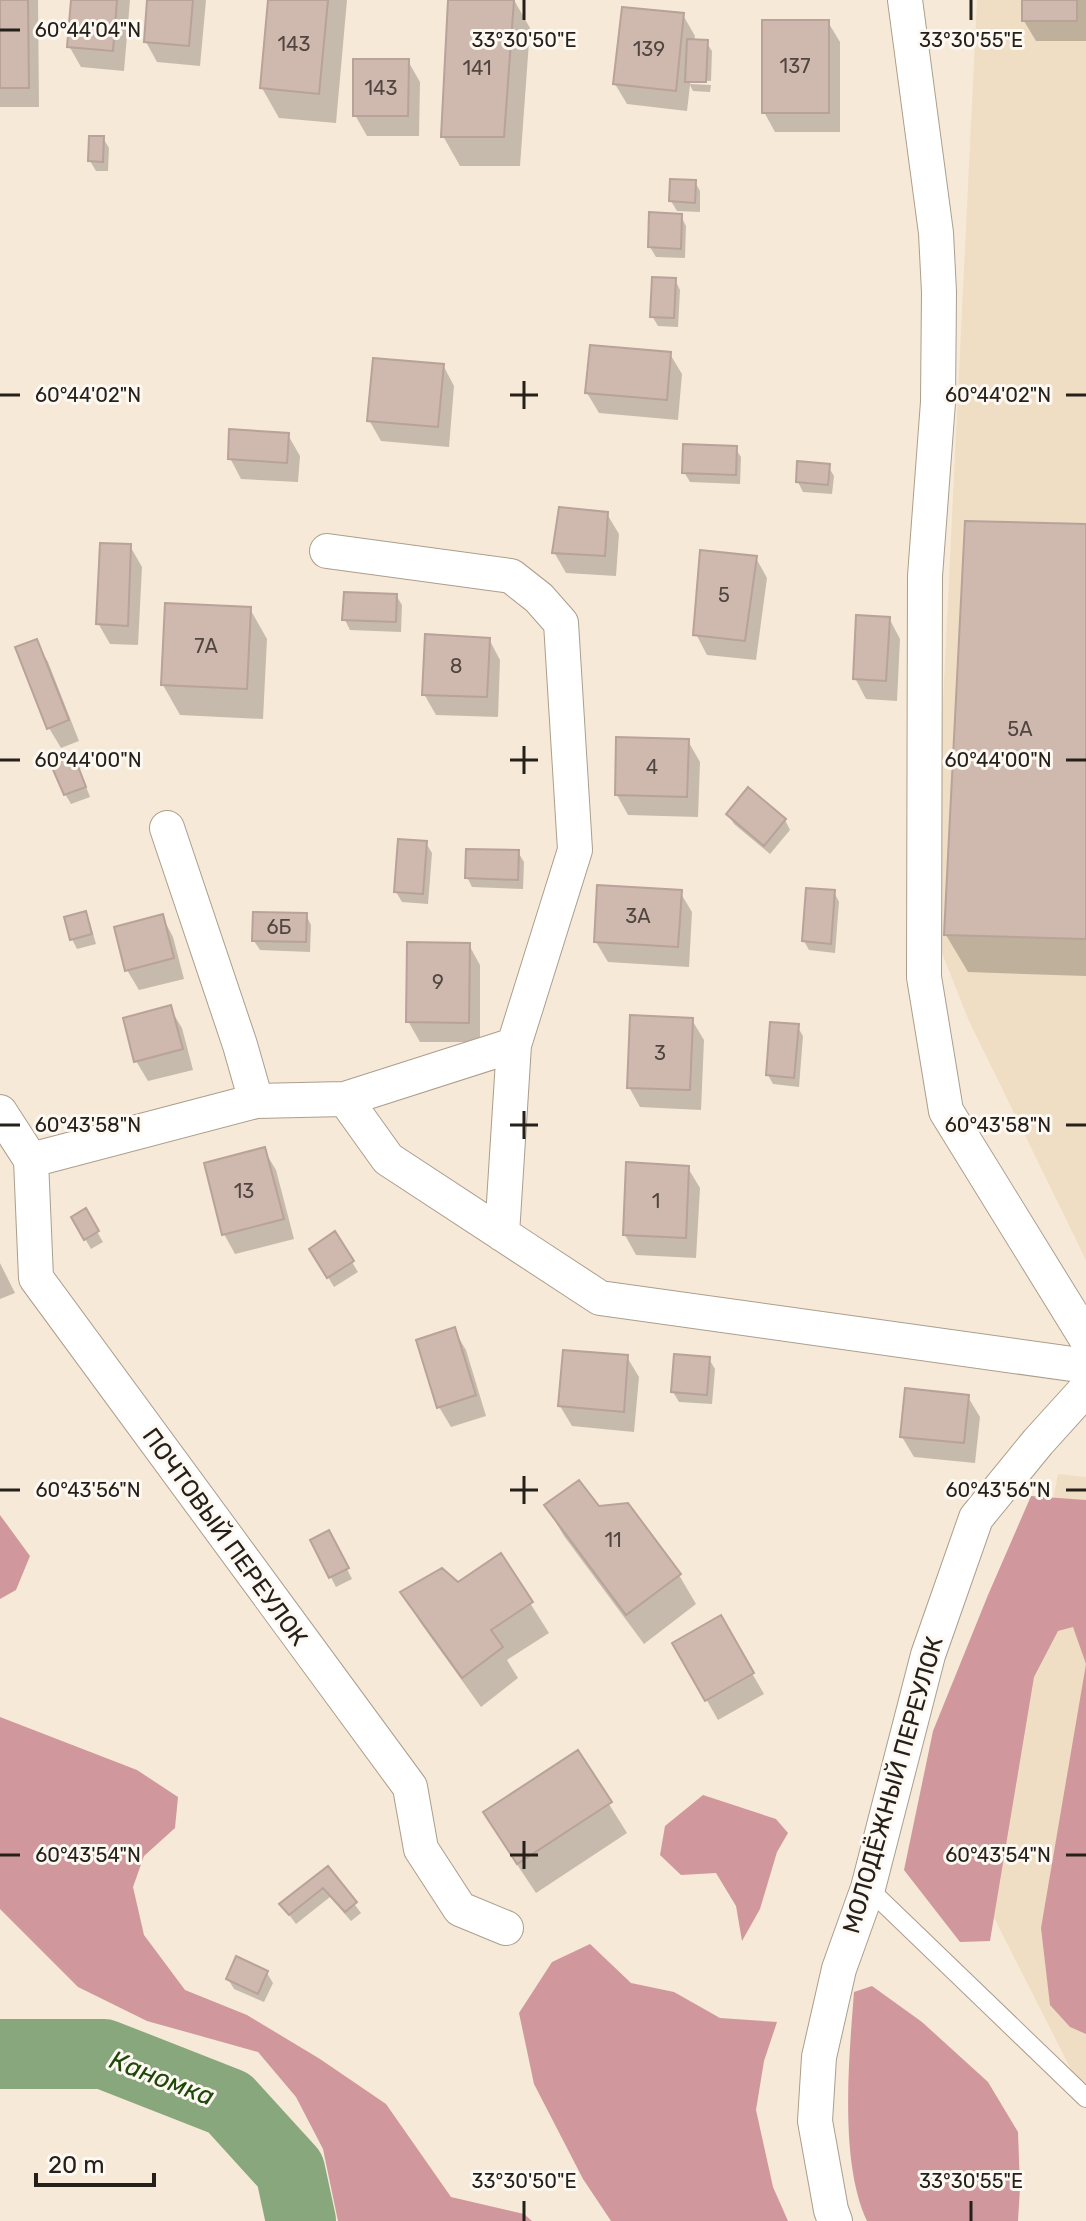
<svg xmlns="http://www.w3.org/2000/svg" width="1086" height="2221" font-family="Rubik,sans-serif">
<rect width="100%" height="100%" fill="#f7e9d7"/>
<path fill="#efddc4" d="M977,0H1086V1260L969,1021L936,938L943,703Z
M1058,1474L1086,1477V2099L978,1886Z"/>
<path fill="#d0989c" d="M1031,1496L1086,1500V2034L1070,2027L1050,2005L1041,1928L1086,1664L1073,1627L1058,1631L1034,1677L990,1941L960,1942L904,1870L933,1731L988,1595Z
M0,1515L30,1556L16,1590L0,1599Z
M0,1717L137,1770L178,1797L175,1828L144,1856L133,1887L144,1935L185,1990L247,2015L320,2059L386,2104L451,2197L524,2214L532,2221H338L323,2149L296,2097L258,2052L147,2021L78,1987L0,1909Z
M703,1795L776,1819L788,1833L777,1852L760,1909L742,1941L736,1906L716,1873L681,1875L660,1855L665,1826Z
M590,1944L631,1983L674,1992L720,2018L777,2022L764,2061L756,2110L773,2187L788,2221H611L583,2179L534,2084L519,2013L552,1962Z
M872,1986L922,2022L988,2082L1018,2132L1020,2188L1018,2221H867C839,2161 849,2058 854,1992Z"/>
<path fill="#0003" d="M0,0H38L39,107H0Z
M73,0H130L124,71L81,67L69,46Z
M149,0H206L200,66L157,62L146,42Z
M270,0H347L336,123L279,118L262,88Z
M450,0H514L530,28L520,166H460L443,136Z
M1024,0H1086V41H1036L1024,21Z
M683,15L695,36L694,41L706,42L712,51L711,81L690,80V84L711,85L710,92L693,91L690,85L687,111L627,104L615,84Z
M828,22L840,42V132H775L764,112Z
M408,61L420,82L419,136H367L355,115Z
M103,138L109,148L108,171H96L90,161Z
M695,182L700,191V212L677,211L671,201Z
M681,216L686,226L685,258L656,257L650,247Z
M675,280L680,290L678,327L658,326L652,316Z
M670,354L682,374L678,420L599,413L587,393Z
M443,365L454,386L449,447L381,441L369,420Z
M288,435L300,456L298,482L241,479L230,458Z
M735,448L741,457L740,484L690,482L684,472Z
M828,466L834,476L832,494L803,492L798,482Z
M607,514L619,534L616,576L566,573L554,552Z
M1086,526V976L968,972L946,935Z
M130,546L142,567L138,645L110,644L98,623Z
M756,558L767,578L756,660L707,655L696,634Z
M396,595L402,605L401,632L350,630L345,620Z
M250,609L267,639L263,719L180,715L163,685Z
M889,618L900,639L897,701L866,699L855,678Z
M489,639L500,660L498,717L436,715L424,694Z
M36,641L48,662L79,741L61,748L49,728Z
M688,741L700,762L698,817L628,815L617,795Z
M79,768L90,797L71,804L65,794Z
M728,814L785,820L790,830L770,854L734,824Z
M426,843L432,853L428,904L402,902L396,892Z
M518,852L524,862L523,889L472,887L467,877Z
M680,892L692,912L689,967L608,962L596,942Z
M834,892L839,902L835,953L809,950L804,941Z
M85,913L90,923L96,944L77,949L72,939Z
M306,915L311,925L310,952L260,950L254,941Z
M162,916L173,937L184,979L139,990L127,970Z
M469,945L480,965V1042H420L408,1021Z
M170,1008L182,1028L193,1070L148,1081L136,1061Z
M692,1020L704,1040L701,1110L640,1107L629,1087Z
M797,1026L803,1036L799,1087L773,1084L768,1075Z
M264,1150L276,1170L294,1239L235,1254L224,1234Z
M688,1168L700,1188L696,1258L636,1255L625,1235Z
M85,1211L103,1242L91,1249L73,1218Z
M335,1234L358,1272L334,1287L311,1249Z
M0,1263L15,1293L0,1299Z
M454,1330L466,1350L486,1416L451,1427L439,1407Z
M627,1357L639,1377L634,1432L572,1426L560,1406Z
M709,1359L715,1369L712,1404L679,1402L673,1392Z
M968,1397L980,1417L975,1463L914,1457L902,1437Z
M546,1506L598,1508L679,1575L696,1604L644,1644L564,1536Z
M312,1541L334,1543L352,1579L336,1587Z
M500,1556L549,1633L507,1660L518,1678L481,1707L420,1622L403,1593L458,1584Z
M720,1618L764,1694L718,1720L675,1644Z
M577,1753L627,1833L536,1893L502,1842Z
M328,1869L361,1913L351,1921L330,1897L296,1924L281,1904Z
M267,1973L273,1983L264,2002L234,1989L228,1979Z"/>
<g fill="none" stroke-linecap="round" stroke-linejoin="round">
<path stroke="#88a77d" stroke-width="70" d="M0,2054H104L229,2103L290,2170L301,2221"/>
</g>
<path fill="#cfb9af" stroke="#b8a299" stroke-width="2" d="M0,0H28L29,88H0Z
M71,0H117L113,51L67,47Z
M147,0H193L189,46L144,42Z
M268,0H328L319,94L260,88Z
M448,0H514L504,137H441Z
M1022,0H1077V21H1022Z
M622,7L684,13L676,91L613,84Z
M762,20H829V113H762Z
M687,39L708,40L706,82H685Z
M353,59H409L408,116H353Z
M89,136H104L103,162L88,161Z
M670,179L696,180L695,203L669,201Z
M649,212L682,214L681,249L648,247Z
M652,277L676,278L674,318L650,317Z
M590,345L671,352L667,400L585,393Z
M373,358L444,364L438,427L367,421Z
M229,429L289,433L287,463L228,459Z
M683,444L737,446L736,475L682,473Z
M797,461L830,464L828,485L796,482Z
M559,507L608,512L605,556L552,553Z
M965,521L1086,524V939L944,935Z
M100,543L131,544L128,626L96,624Z
M700,550L757,556L745,641L693,635Z
M344,592L397,594L396,622L342,620Z
M165,603L251,607L247,689L161,685Z
M856,615L890,617L886,681L853,679Z
M425,634L490,638L487,697L422,695Z
M37,639L69,720L47,729L15,647Z
M616,737L689,739L687,797L615,795Z
M74,756L86,787L64,795L51,765Z
M748,787L786,819L764,846L726,814Z
M398,839L427,841L423,894L394,892Z
M466,849L519,850L518,880L465,878Z
M597,885L682,890L678,947L594,942Z
M806,888L835,890L831,944L802,941Z
M86,911L92,934L70,940L64,917Z
M253,912L307,913L306,942L252,941Z
M163,914L174,958L125,971L114,927Z
M407,942L470,943L469,1023L406,1022Z
M171,1005L183,1049L134,1062L123,1018Z
M630,1015L693,1018L690,1090L627,1088Z
M770,1022L799,1024L794,1078L766,1075Z
M265,1147L284,1219L222,1235L204,1163Z
M626,1162L689,1166L686,1238L623,1235Z
M86,1208L99,1231L84,1240L71,1217Z
M335,1231L354,1261L327,1278L309,1249Z
M455,1327L476,1395L437,1408L416,1340Z
M563,1350L628,1355L624,1412L558,1406Z
M674,1354L710,1357L707,1395L671,1392Z
M905,1388L969,1395L964,1443L900,1437Z
M579,1480L599,1506L628,1503L681,1574L626,1615L544,1505Z
M329,1530L349,1568L329,1578L310,1540Z
M501,1553L533,1602L491,1630L503,1647L462,1678L400,1592L442,1568L458,1582Z
M721,1615L754,1673L705,1701L672,1643Z
M578,1750L612,1802L517,1864L483,1812Z
M328,1866L357,1902L345,1912L323,1888L289,1915L279,1904Z
M236,1956L268,1971L258,1994L226,1979Z"/>
<g fill="none" stroke-linecap="round" stroke-linejoin="round">
<g stroke="#ab9e8d" stroke-width="20">
<path id="lane" d="M868,1888L1086,2098"/>
</g>
<g stroke="#ab9e8d" stroke-width="36">
<path id="street" d="M905,0L936,233L939,292L938,402L925,576L924,977L946,1111L1086,1338
M327,551L511,576L539,598L561,623L575,850L514,1045
M167,828L240,1045L256,1101
M345,1099L514,1045L502,1234
M0,1112L31,1160L36,1278L410,1787L421,1849L460,1909L506,1928
M31,1160L256,1101L345,1099L388,1159L600,1298L1086,1366
M835,2221L831,2210L815,2121L819,2057L839,1969L868,1888L928,1655L976,1518L1038,1442L1086,1389"/>
</g>
<use href="#lane" stroke="#fff" stroke-width="18"/>
<use href="#street" stroke="#fff" stroke-width="34"/>
</g>
<path fill="none" stroke="#25201a" stroke-width="3" d="M524,0V20M971,0V20M0,30H20M524,381V409M0,395H20M510,395H538M1066,395H1086M524,746V774M0,760H20M510,760H538M1066,760H1086M524,1111V1139M0,1125H20M510,1125H538M1066,1125H1086M524,1476V1504M0,1490H20M510,1490H538M1066,1490H1086M524,1841V1869M0,1855H20M510,1855H538M1066,1855H1086M524,2201V2221M971,2201V2221"/>
<g text-anchor="middle" stroke-width="6" stroke-linejoin="round" paint-order="stroke">
<g font-size="20" fill="#50463f">
<text x="294" y="51">143</text>
<text x="649" y="56">139</text>
<text x="795" y="73">137</text>
<text x="477" y="75">141</text>
<text x="381" y="95">143</text>
<text x="724" y="602">5</text>
<text x="206" y="653">7А</text>
<text x="456" y="673">8</text>
<text x="1020" y="736">5А</text>
<text x="652" y="774">4</text>
<text x="638" y="923">3А</text>
<text x="279" y="934">6Б</text>
<text x="438" y="989">9</text>
<text x="660" y="1060">3</text>
<text x="244" y="1198">13</text>
<text x="656" y="1208">1</text>
<text x="613" y="1547">11</text>
</g>
<g font-size="24" fill="#25201a" stroke="#fdf8f1">
<text transform="translate(225 1537) rotate(54)" y="8">ПОЧТОВЫЙ ПЕРЕУЛОК</text>
<text transform="translate(893 1785) rotate(-74)" y="8">МОЛОДЁЖНЫЙ ПЕРЕУЛОК</text>
</g>
<g font-size="26" font-style="italic" fill="#1f470a" stroke="#fdf8f1">
<text transform="translate(162 2078) rotate(21)" y="9">Каномка</text>
</g>
</g>
<g font-size="20" text-anchor="middle" fill="#25201a" stroke="#fdf8f1" stroke-width="6" stroke-linejoin="round" paint-order="stroke">
<text x="88" y="37">60°44'04"N</text>
<text x="524" y="47">33°30'50"E</text>
<text x="971" y="47">33°30'55"E</text>
<text x="88" y="402">60°44'02"N</text>
<text x="998" y="402">60°44'02"N</text>
<text x="88" y="767">60°44'00"N</text>
<text x="998" y="767">60°44'00"N</text>
<text x="88" y="1132">60°43'58"N</text>
<text x="998" y="1132">60°43'58"N</text>
<text x="88" y="1497">60°43'56"N</text>
<text x="998" y="1497">60°43'56"N</text>
<text x="88" y="1862">60°43'54"N</text>
<text x="998" y="1862">60°43'54"N</text>
<text x="524" y="2188">33°30'50"E</text>
<text x="971" y="2188">33°30'55"E</text>
</g>
<path d="M36 2173v12h118v-12" fill="none" stroke="#25201a" stroke-width="4"/>
<text x="48" y="2173" font-size="24" fill="#25201a" stroke="#fdf8f1" stroke-width="6" paint-order="stroke">20 m</text>
</svg>
